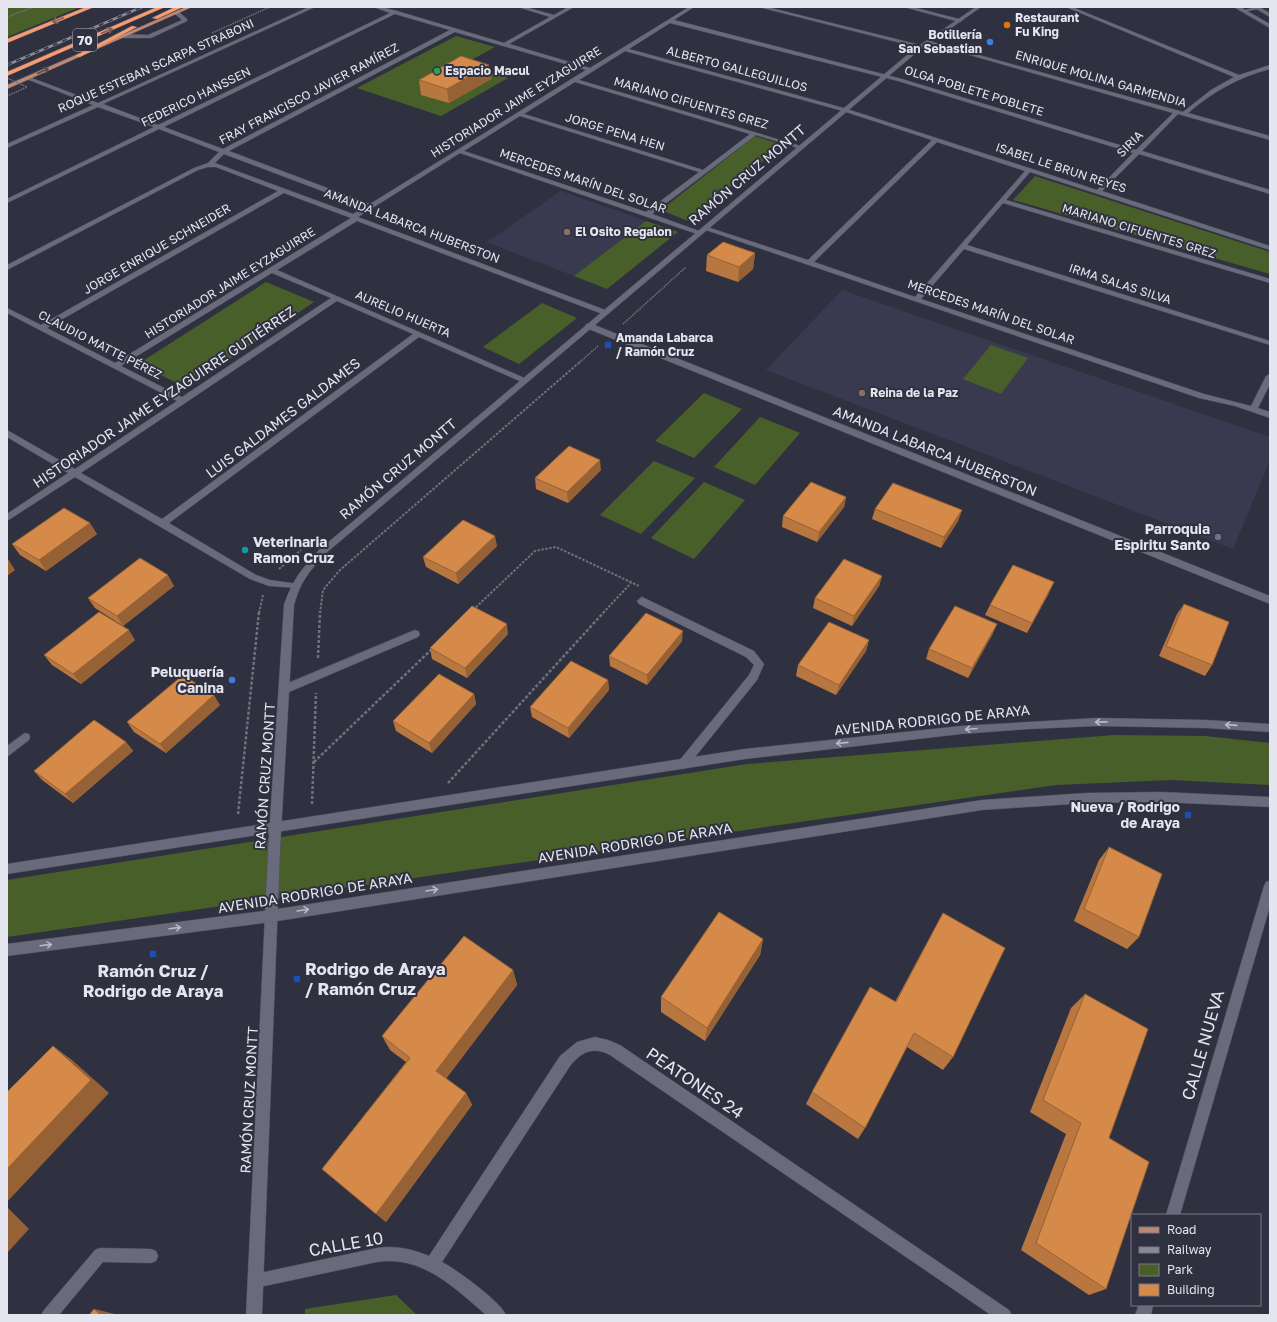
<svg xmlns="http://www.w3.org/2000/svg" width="1277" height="1322" font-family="'Golos Text',sans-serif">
<rect width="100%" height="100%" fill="#303140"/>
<path fill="#393a50" d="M561,191L646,221L574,276L487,242Z
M842,290L1270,437V460L1233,549L766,370Z"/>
<path fill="#495f29" d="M7,7H80L7,37Z
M456,36L495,47L464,64L508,78L441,116L357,88Z
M755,136L783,145L688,221L661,210Z
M1035,176L1270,252V274L1013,200Z
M646,221L678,232L607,289L574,276Z
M266,282L314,302L187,388L138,364Z
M542,303L577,318L519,364L483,347Z
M991,345L1028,358L1001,394L963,379Z
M704,393L742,409L694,458L655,441Z
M760,417L800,433L755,485L714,467Z
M654,461L695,478L641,534L600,515Z
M704,482L745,500L694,559L651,538Z
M1114,735L1205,736L1270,743V785L1171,780L1056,785L7,937V880L747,764Z
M396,1295L417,1315H305V1309Z"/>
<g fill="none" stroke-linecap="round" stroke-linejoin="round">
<g stroke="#4d4e5b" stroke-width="1">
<path id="service" d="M175,12H179L187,19V21L151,38H123L120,36L123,34L148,35L182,20L175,14Z
M642,597L754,651L764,664L757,680L687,767L683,769L679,767L678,764L679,761L749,675L754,665L746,657L639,604L637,601Z
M415,630L418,631L420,634L418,637L289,692H281L280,689L281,686Z
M25,733L29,734L30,737L29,740L7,757V746Z
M100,1248L151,1249L156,1251L158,1256L156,1261L151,1263L103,1262L59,1315H41L44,1310L95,1250Z"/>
</g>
<g stroke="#4d4e5b" stroke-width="1">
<path id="minor" d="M309,7H315L103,104L158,125L390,13L374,7H381L397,11L504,43L550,17L518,7H525L554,15L568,7H574L509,44L590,68L689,7H694L674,20L902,79L1136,150L1173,113L924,42L929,41L1183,112L1211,90L1234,77L1066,7H1072L1239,75L1270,65V69C1239,77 1212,92 1188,113L1270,136V140L1178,114L1142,151L1270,190V194L1139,154L1102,191L1270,246V250L1030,172L1006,200L1270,279V283L1003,203L967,245L1270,341V345L964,249L921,299L1204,394L1251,406L1266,376L1270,374V384L1258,408L1270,412V418L1235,406L1199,398L703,229V227H707L808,260L932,140L843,111L625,51L579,80L804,147L801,149L756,135L652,214L702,232V234L700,235L460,153L358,217L608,311L609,313L605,315L357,221L277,270L529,380L525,382H522L419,337L169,523L256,575L270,580L298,584L300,586L298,588L269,586L250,579L75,477L7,521V514L68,473L7,437V430L75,469L177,401L7,313V308L41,325L278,191L216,167H208L198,170L7,270V265L194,168L208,163L219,152L159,129L7,203V199L154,127L98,107L7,148V144L93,105L24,78L29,77L98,103ZM395,14L450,30L223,149L164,127ZM670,23L898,81L1133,153L1097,190L847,109L629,49ZM455,32L586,70L370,204L229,151ZM575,82L750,134L703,170L524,114ZM520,116L699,172L646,212L464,151ZM937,142L1025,171L915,297L814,262ZM224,154L365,207L353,214L215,163ZM284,193L351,218L115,363L47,328ZM272,273L331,298L182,397L121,366ZM337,301L413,334L162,519L81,473Z
M759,7H767L924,46L921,48Z
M904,7H912L963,20L960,22Z
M1257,7H1267L1243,12L1241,11Z
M586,324H592L1270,596V604L586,328Z
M1270,881V906L1180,1215H1166L1264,886L1266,882Z
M595,1037L608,1040L620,1045L1009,1310L1012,1315H991L610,1055C593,1046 581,1052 570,1066L442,1262C457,1270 500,1301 506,1315H486C455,1288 422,1255 377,1262L255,1288L250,1286L248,1281L250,1276L255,1274L377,1248C395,1245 412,1249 429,1256L560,1056L577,1042Z
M1139,1305H1153L1151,1315H1135Z"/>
</g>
<g stroke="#4d4e5b" stroke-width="1">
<path id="tertiary" d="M976,7H981L917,52L325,554C308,573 301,581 294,605L280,851L262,1315H246L268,851L284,605C293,579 301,570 319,550L913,50Z
M1234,7H1240L1270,24V28Z
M1253,7H1259L1270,13V17Z"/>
</g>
<g stroke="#4d4e5b" stroke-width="1">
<path id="secondary" d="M1097,718L1206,720L1270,724V732L1206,728L1097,726L1028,729L961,734L745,759L7,874V864L745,749L961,726Z
M1161,792L1270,797V807L1161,802L1087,803L982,810L271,922L7,956V944L271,910L982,800L1087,793Z"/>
</g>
<g stroke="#4d4e5b" stroke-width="1">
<path id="primary" d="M186,7H192L7,89V85Z"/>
</g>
<g stroke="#4d4e5b" stroke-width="1">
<path id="motorway" d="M86,7H94L7,43V39Z
M157,7H165L7,76V72Z
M175,7H183L157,19L152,18Z
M132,26L137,27L80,57L75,56Z"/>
</g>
<path stroke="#71727f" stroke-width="1.5" stroke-dasharray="1.5 1" stroke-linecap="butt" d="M7,17L34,7
M212,33L270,7
M623,324L686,267
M580,362L598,346"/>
<path stroke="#71727f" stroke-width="2" stroke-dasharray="2.5 1.5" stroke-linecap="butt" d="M279,569L301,550
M473,610L535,551L556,547L639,586
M259,613L263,595
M320,613L323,590L340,570L581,361
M603,613L631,583"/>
<path stroke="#71727f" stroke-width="2.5" stroke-dasharray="3 2" stroke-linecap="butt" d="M318,658L320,612
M314,762L432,649
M448,783L604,612
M312,804L316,693
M238,814L259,612"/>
<use href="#service" fill="#696a7b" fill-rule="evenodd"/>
<use href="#minor" fill="#696a7b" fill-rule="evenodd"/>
<use href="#tertiary" fill="#696a7b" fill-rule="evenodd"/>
<use href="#secondary" fill="#696a7b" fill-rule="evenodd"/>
<use href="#primary" fill="#be8874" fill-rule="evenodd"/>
<use href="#motorway" fill="#f79c6f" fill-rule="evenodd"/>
<g stroke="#898a97" stroke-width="2.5">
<path id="rail" d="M7,65L142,7"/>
</g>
<use href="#rail" stroke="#303140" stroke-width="1.5" stroke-dasharray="5" stroke-linecap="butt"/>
<path stroke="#71727f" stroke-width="1.5" stroke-dasharray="1.5 1" stroke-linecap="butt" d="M7,78L27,87L7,96"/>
</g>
<path fill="#b87740" d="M489,65L491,79L449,103L421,95L419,80Z
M755,253L753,269L738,282L706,271L707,255Z
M601,470L568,503L536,489L535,478Z
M846,497L844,507L817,542L782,527L783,516Z
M875,509L962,510L958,521L941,548L872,519Z
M97,534L46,571L20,555L12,544Z
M497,546L458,584L426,567L423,557Z
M882,576L879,586L852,626L813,608L815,598Z
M174,586L123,626L95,608L88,598Z
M1049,593L1027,633L985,615L990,605Z
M1184,604L1212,665L1205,676L1159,656L1177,614Z
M997,624L992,635L968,678L926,659L929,649Z
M508,634L467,678L432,659L430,648Z
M135,640L81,684L52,665L44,655Z
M869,640L866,651L836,695L796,676L798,665Z
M682,641L647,685L610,666L609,656Z
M608,680L609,690L569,738L532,717L530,707Z
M474,694L476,704L432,753L396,731L393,721Z
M220,705L166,753L134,732L127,722Z
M126,742L133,751L73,803L42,780L34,771Z
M1109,847L1139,937L1127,949L1074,921L1099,860Z
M943,913L953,1057L943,1070L907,1047L865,1128L858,1139L806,1104L812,1092L895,1002Z
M763,939L760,955L705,1041L661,1012V997Z
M513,970L517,985L446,1078L466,1093L472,1105L386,1222L322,1169L406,1062L390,1050L382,1036Z
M1085,994L1109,1138L1106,1289L1089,1295L1021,1250L1066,1134L1030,1112L1071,1008Z"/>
<path fill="#966134" d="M489,65L491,79L449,103L447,89Z
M755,253L753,269L738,282L739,267Z
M600,460L601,470L568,503L567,492Z
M846,497L844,507L817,542L819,532Z
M962,510L958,521L941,548L944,537Z
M90,523L97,534L46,571L39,560Z
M495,536L497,546L458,584L456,573Z
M8,559L15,570L7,576V560Z
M168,575L174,586L123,626L117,616Z
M882,576L879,586L852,626L854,616Z
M1054,582L1049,593L1027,633L1032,623Z
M507,624L508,634L467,678L465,668Z
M997,624L992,635L968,678L972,668Z
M129,630L135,640L81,684L73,674Z
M683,631L682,641L647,685V675Z
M869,640L866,651L836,695L839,685Z
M608,680L609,690L569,738L568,728Z
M474,694L476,704L432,753L429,743Z
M214,695L220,705L166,753L160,744Z
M126,742L133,751L73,803L65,794Z
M763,939L760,955L705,1041L707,1028Z
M513,970L517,985L443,1083L436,1071Z
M53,1046L72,1060L109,1093L7,1202V1169Z
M466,1093L472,1105L386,1222L376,1214Z
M7,1207L29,1229L7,1253Z
M94,1309L115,1314L116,1315H101Z"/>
<path fill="#d68a4a" stroke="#966134" d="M461,56L489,65L447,89L419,80Z
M723,242L755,253L739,267L707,255Z
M569,446L600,460L567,492L535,478Z
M811,482L846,497L819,532L783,516Z
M893,483L962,510L944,537L875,509Z
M64,508L90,523L39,560L12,544Z
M463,520L495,536L456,573L423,557Z
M140,558L168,575L117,616L88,598Z
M844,559L882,576L854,616L815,598Z
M1013,565L1054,582L1032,623L990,605Z
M1184,604L1229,622L1212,665L1166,646Z
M472,606L507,624L465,668L430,648Z
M955,606L997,624L972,668L929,649Z
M99,612L129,630L73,674L44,655Z
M646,613L683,631L647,675L609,656Z
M829,622L869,640L839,685L798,665Z
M571,661L608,680L568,728L530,707Z
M439,674L474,694L429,743L393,721Z
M183,675L214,695L160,744L127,722Z
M94,720L126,742L65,794L34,771Z
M1109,847L1162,874L1139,937L1084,909Z
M719,912L763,939L707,1028L661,997Z
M943,913L1005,948L953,1057L914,1033L865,1128L812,1092L870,987L896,1002Z
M464,936L513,970L436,1071L466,1093L376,1214L322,1169L410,1058L382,1036Z
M1085,994L1148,1029L1109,1138L1149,1162L1106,1289L1036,1243L1081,1123L1043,1100Z
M53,1046L91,1080L7,1169V1092Z
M94,1309L101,1315H89Z"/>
<defs><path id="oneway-shaft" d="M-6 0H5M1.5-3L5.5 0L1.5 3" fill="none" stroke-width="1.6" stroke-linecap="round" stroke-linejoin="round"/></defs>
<g stroke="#805c53">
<use href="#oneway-shaft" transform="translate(58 20) rotate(158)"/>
<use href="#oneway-shaft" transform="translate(107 31) rotate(-23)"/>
</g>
<use stroke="#5b4b50" href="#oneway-shaft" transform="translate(43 71) rotate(-24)"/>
<g stroke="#b9bac6">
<use href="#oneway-shaft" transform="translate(1101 722) rotate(179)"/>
<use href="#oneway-shaft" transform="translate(1231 725) rotate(-176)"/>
<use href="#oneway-shaft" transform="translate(971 729) rotate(175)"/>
<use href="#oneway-shaft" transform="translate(842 743) rotate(174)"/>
<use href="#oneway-shaft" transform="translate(432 890) rotate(-9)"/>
<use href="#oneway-shaft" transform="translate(303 910) rotate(-9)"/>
<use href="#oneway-shaft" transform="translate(175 928) rotate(-7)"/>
<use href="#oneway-shaft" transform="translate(46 945) rotate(-7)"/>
</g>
<circle fill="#e8710a" stroke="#303140" stroke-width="1.5" cx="1007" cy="25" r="4"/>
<g fill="#3f7fe0" stroke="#303140" stroke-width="1.5">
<circle cx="990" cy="42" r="4"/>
<circle cx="232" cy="680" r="4"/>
</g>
<circle fill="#2e9e5b" stroke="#303140" stroke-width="1.5" cx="437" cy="71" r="4"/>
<g fill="#8d6e63" stroke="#303140" stroke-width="1.5">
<circle cx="567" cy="232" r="4"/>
<circle cx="862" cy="393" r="4"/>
</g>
<g fill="#1a4fb4" stroke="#303140" stroke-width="1.5">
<rect x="604" y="341" width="8" height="8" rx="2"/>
<rect x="1184" y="811" width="8" height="8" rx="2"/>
<rect x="149" y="950" width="8" height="8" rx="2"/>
<rect x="293" y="975" width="8" height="8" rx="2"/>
</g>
<circle fill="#6b7280" stroke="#303140" stroke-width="1.5" cx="1218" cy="537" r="4"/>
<circle fill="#0f9aa8" stroke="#303140" stroke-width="1.5" cx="245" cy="550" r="4"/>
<g text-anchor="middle" stroke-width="4" stroke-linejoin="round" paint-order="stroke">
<g font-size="12" font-weight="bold" fill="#e4e5ef" stroke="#303140" text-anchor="start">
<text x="1015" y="22">Restaurant<tspan x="1015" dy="14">Fu King</tspan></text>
<text x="982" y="39" text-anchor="end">Botillería<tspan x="982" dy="14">San Sebastian</tspan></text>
<text x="445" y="75">Espacio Macul</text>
<text x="575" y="236">El Osito Regalon</text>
<text x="616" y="342">Amanda Labarca<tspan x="616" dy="14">/ Ramón Cruz</tspan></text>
<text x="870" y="397">Reina de la Paz</text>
</g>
<g font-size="12" fill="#e4e5ef" stroke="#303140">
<text transform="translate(156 66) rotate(-24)" y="4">ROQUE ESTEBAN SCARPA STRABONI</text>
<text transform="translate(737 69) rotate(15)" y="4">ALBERTO GALLEGUILLOS</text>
<text transform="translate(1101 79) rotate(16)" y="4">ENRIQUE MOLINA GARMENDIA</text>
<text transform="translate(974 91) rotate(17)" y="4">OLGA POBLETE POBLETE</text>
<text transform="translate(309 94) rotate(-28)" y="4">FRAY FRANCISCO JAVIER RAMÍREZ</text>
<text transform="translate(196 97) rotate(-26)" y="4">FEDERICO HANSSEN</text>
<text transform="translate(516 102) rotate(-32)" y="4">HISTORIADOR JAIME EYZAGUIRRE</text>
<text transform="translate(691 103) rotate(16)" y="4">MARIANO CIFUENTES GREZ</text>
<text transform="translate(615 132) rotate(17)" y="4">JORGE PENA HEN</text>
<text transform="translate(1130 144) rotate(-45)" y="4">SIRIA</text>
<text transform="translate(1061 168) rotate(18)" y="4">ISABEL LE BRUN REYES</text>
<text transform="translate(583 181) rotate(19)" y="4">MERCEDES MARÍN DEL SOLAR</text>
<text transform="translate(412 226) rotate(21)" y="4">AMANDA LABARCA HUBERSTON</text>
<text transform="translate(1139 231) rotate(17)" y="4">MARIANO CIFUENTES GREZ</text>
<text transform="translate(157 249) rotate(-30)" y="4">JORGE ENRIQUE SCHNEIDER</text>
<text transform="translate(230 283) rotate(-32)" y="4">HISTORIADOR JAIME EYZAGUIRRE</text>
<text transform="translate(1120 284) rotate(18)" y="4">IRMA SALAS SILVA</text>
<text transform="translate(991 312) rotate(19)" y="4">MERCEDES MARÍN DEL SOLAR</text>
<text transform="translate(403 314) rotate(23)" y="4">AURELIO HUERTA</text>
<text transform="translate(100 345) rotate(27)" y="4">CLAUDIO MATTE PÉREZ</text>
</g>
<rect fill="#303140" stroke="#aeafba" stroke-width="1" x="73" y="29" width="24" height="22" rx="3"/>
<g font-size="13" font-weight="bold" fill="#e4e5ef">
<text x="85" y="45">70</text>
</g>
<g font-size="14" fill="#e4e5ef" stroke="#303140">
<text transform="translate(747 175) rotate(-40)" y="5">RAMÓN CRUZ MONTT</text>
<text transform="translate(164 397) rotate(-34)" y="5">HISTORIADOR JAIME EYZAGUIRRE GUTIÉRREZ</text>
<text transform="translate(283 418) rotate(-37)" y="5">LUIS GALDAMES GALDAMES</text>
<text transform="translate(935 451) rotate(22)" y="5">AMANDA LABARCA HUBERSTON</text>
<text transform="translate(398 469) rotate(-40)" y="5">RAMÓN CRUZ MONTT</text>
<text transform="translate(932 720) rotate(-6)" y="5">AVENIDA RODRIGO DE ARAYA</text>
<text transform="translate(265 776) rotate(-86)" y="5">RAMÓN CRUZ MONTT</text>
<text transform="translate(635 843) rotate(-9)" y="5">AVENIDA RODRIGO DE ARAYA</text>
<text transform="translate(315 893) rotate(-9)" y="5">AVENIDA RODRIGO DE ARAYA</text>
<text transform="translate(249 1100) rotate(-87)" y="5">RAMÓN CRUZ MONTT</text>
</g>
<g font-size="14" font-weight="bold" fill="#e4e5ef" stroke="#303140" text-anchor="end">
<text x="1210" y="534">Parroquia<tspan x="1210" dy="16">Espiritu Santo</tspan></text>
<text x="253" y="547" text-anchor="start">Veterinaria<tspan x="253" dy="16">Ramon Cruz</tspan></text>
<text x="224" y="677">Peluquería<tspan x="224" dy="16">Canina</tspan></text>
<text x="1180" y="812">Nueva / Rodrigo<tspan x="1180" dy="16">de Araya</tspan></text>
</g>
<g font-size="17" font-weight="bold" fill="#e4e5ef" stroke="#303140" text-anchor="start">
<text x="305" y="975">Rodrigo de Araya<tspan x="305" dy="20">/ Ramón Cruz</tspan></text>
<text x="153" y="977" text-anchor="middle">Ramón Cruz /<tspan x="153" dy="20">Rodrigo de Araya</tspan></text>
</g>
<g font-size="17" fill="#e4e5ef" stroke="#303140">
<text transform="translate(1203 1045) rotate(-74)" y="6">CALLE NUEVA</text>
<text transform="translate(695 1083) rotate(34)" y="6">PEATONES 24</text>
<text transform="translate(346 1244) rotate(-10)" y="6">CALLE 10</text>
</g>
</g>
<rect width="1277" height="1322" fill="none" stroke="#e4e5ef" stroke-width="16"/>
<rect x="1131" y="1214" width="130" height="92" fill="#303140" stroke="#787986"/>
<rect x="1139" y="1227" width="20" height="6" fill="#be8874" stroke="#787986"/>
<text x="1167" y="1234" font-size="12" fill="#e4e5ef">Road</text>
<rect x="1139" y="1247" width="20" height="6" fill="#898a97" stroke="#787986"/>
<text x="1167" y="1254" font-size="12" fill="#e4e5ef">Railway</text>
<rect x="1139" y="1264" width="20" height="12" fill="#495f29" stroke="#787986"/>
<text x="1167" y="1274" font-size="12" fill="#e4e5ef">Park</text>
<rect x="1139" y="1284" width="20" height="12" fill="#d68a4a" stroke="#787986"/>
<text x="1167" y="1294" font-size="12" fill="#e4e5ef">Building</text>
</svg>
